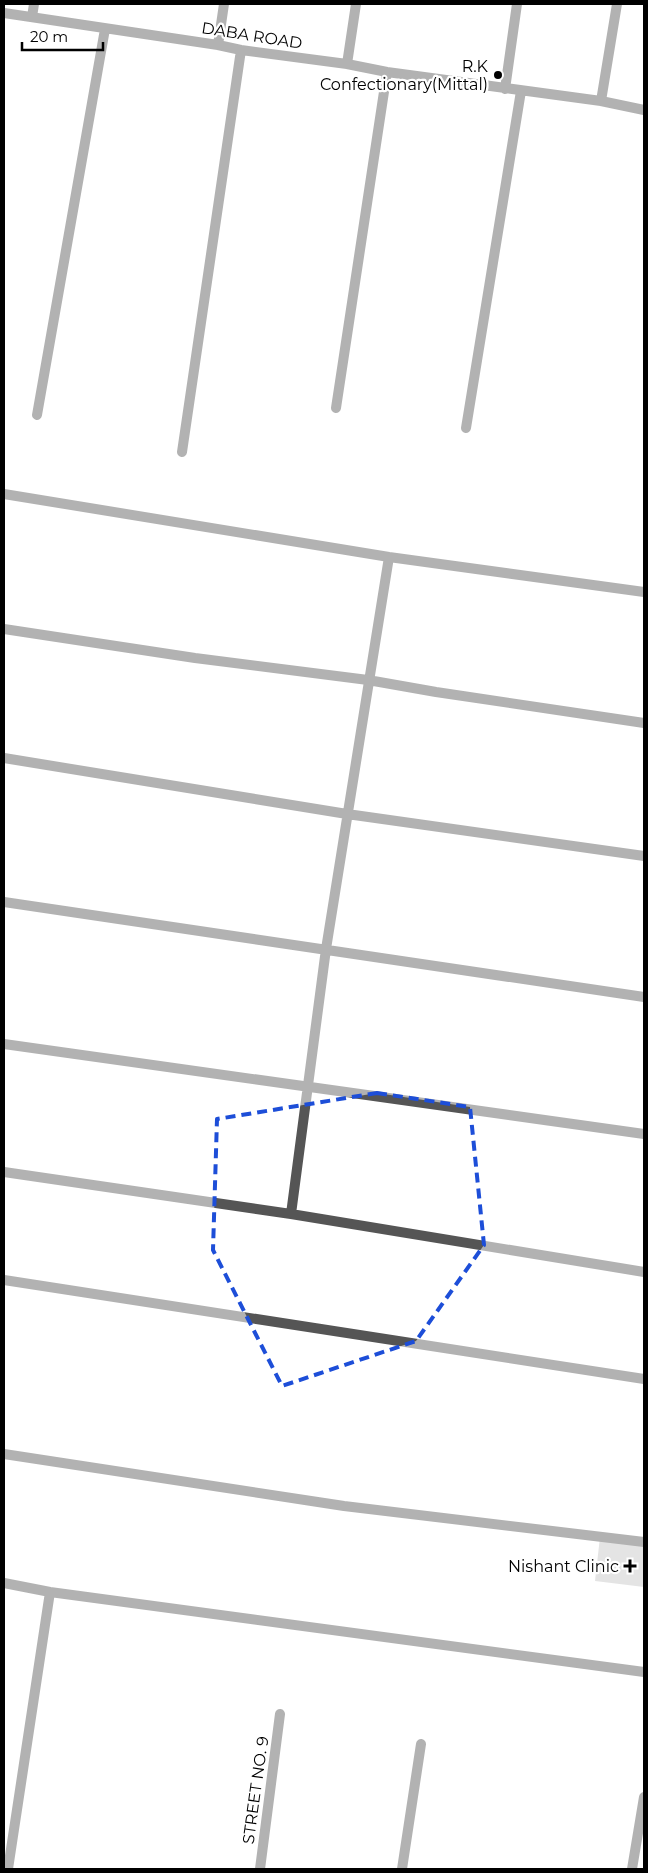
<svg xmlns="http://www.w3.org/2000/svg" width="648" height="1873" font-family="Montserrat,sans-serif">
<rect width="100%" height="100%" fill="#fff"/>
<path fill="#c4c4c4" d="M600,1537L644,1543V1587L595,1581Z"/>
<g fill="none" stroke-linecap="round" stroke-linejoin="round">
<path stroke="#555" stroke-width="10" d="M4,13L218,45L241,50L347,64L387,72L601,101L644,110
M32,17L34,4
M218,45L224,4
M347,64L356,4
M505,89L517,4
M601,101L617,4
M336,408L387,72
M37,415L105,29
M466,428L521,91
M182,452L241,50
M4,494L389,557L644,592
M4,629L195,658L368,680L436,692L644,723
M4,758L347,814L644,856
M4,902L644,997
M4,1044L644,1134
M4,1172L291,1214L644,1272
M291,1214L326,949L389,557
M4,1280L644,1379
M4,1454L344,1506L644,1542
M4,1583L50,1592L644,1672
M8,1869L50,1592
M260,1869L280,1714
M402,1869L421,1744
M632,1869L644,1797"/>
</g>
<path d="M0 0H648V1873H0ZM377,1093L470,1107L484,1245L416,1341L282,1386L213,1250L217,1119Z" fill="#fff" fill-opacity=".55" fill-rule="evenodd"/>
<path fill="none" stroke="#1d4ed8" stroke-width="4" stroke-dasharray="10 6" stroke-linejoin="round" d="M377,1093L470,1107L484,1245L416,1341L282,1386L213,1250L217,1119Z"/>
<g fill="#000" stroke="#fff" stroke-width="2">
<circle cx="498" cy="75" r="5"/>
<path d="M627.5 1558.5h5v5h5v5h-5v5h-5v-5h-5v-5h5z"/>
</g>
<g text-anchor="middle" stroke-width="4.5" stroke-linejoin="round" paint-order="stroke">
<g font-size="16" fill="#000" stroke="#fff">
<text transform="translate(252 35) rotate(9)" y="6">DABA ROAD</text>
<text transform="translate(255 1790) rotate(-82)" y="6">STREET NO. 9</text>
</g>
<g font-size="16" fill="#000" stroke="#fff" text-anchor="end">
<text x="488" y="72">R.K<tspan x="488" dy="18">Confectionary(Mittal)</tspan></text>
<text x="619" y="1572">Nishant Clinic</text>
</g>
</g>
<rect width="648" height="1873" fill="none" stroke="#000000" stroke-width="10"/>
<path d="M22 42v8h81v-8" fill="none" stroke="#000000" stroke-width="2.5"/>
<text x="30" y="42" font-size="15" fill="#000000" stroke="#ffffff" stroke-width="4" paint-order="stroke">20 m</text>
</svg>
